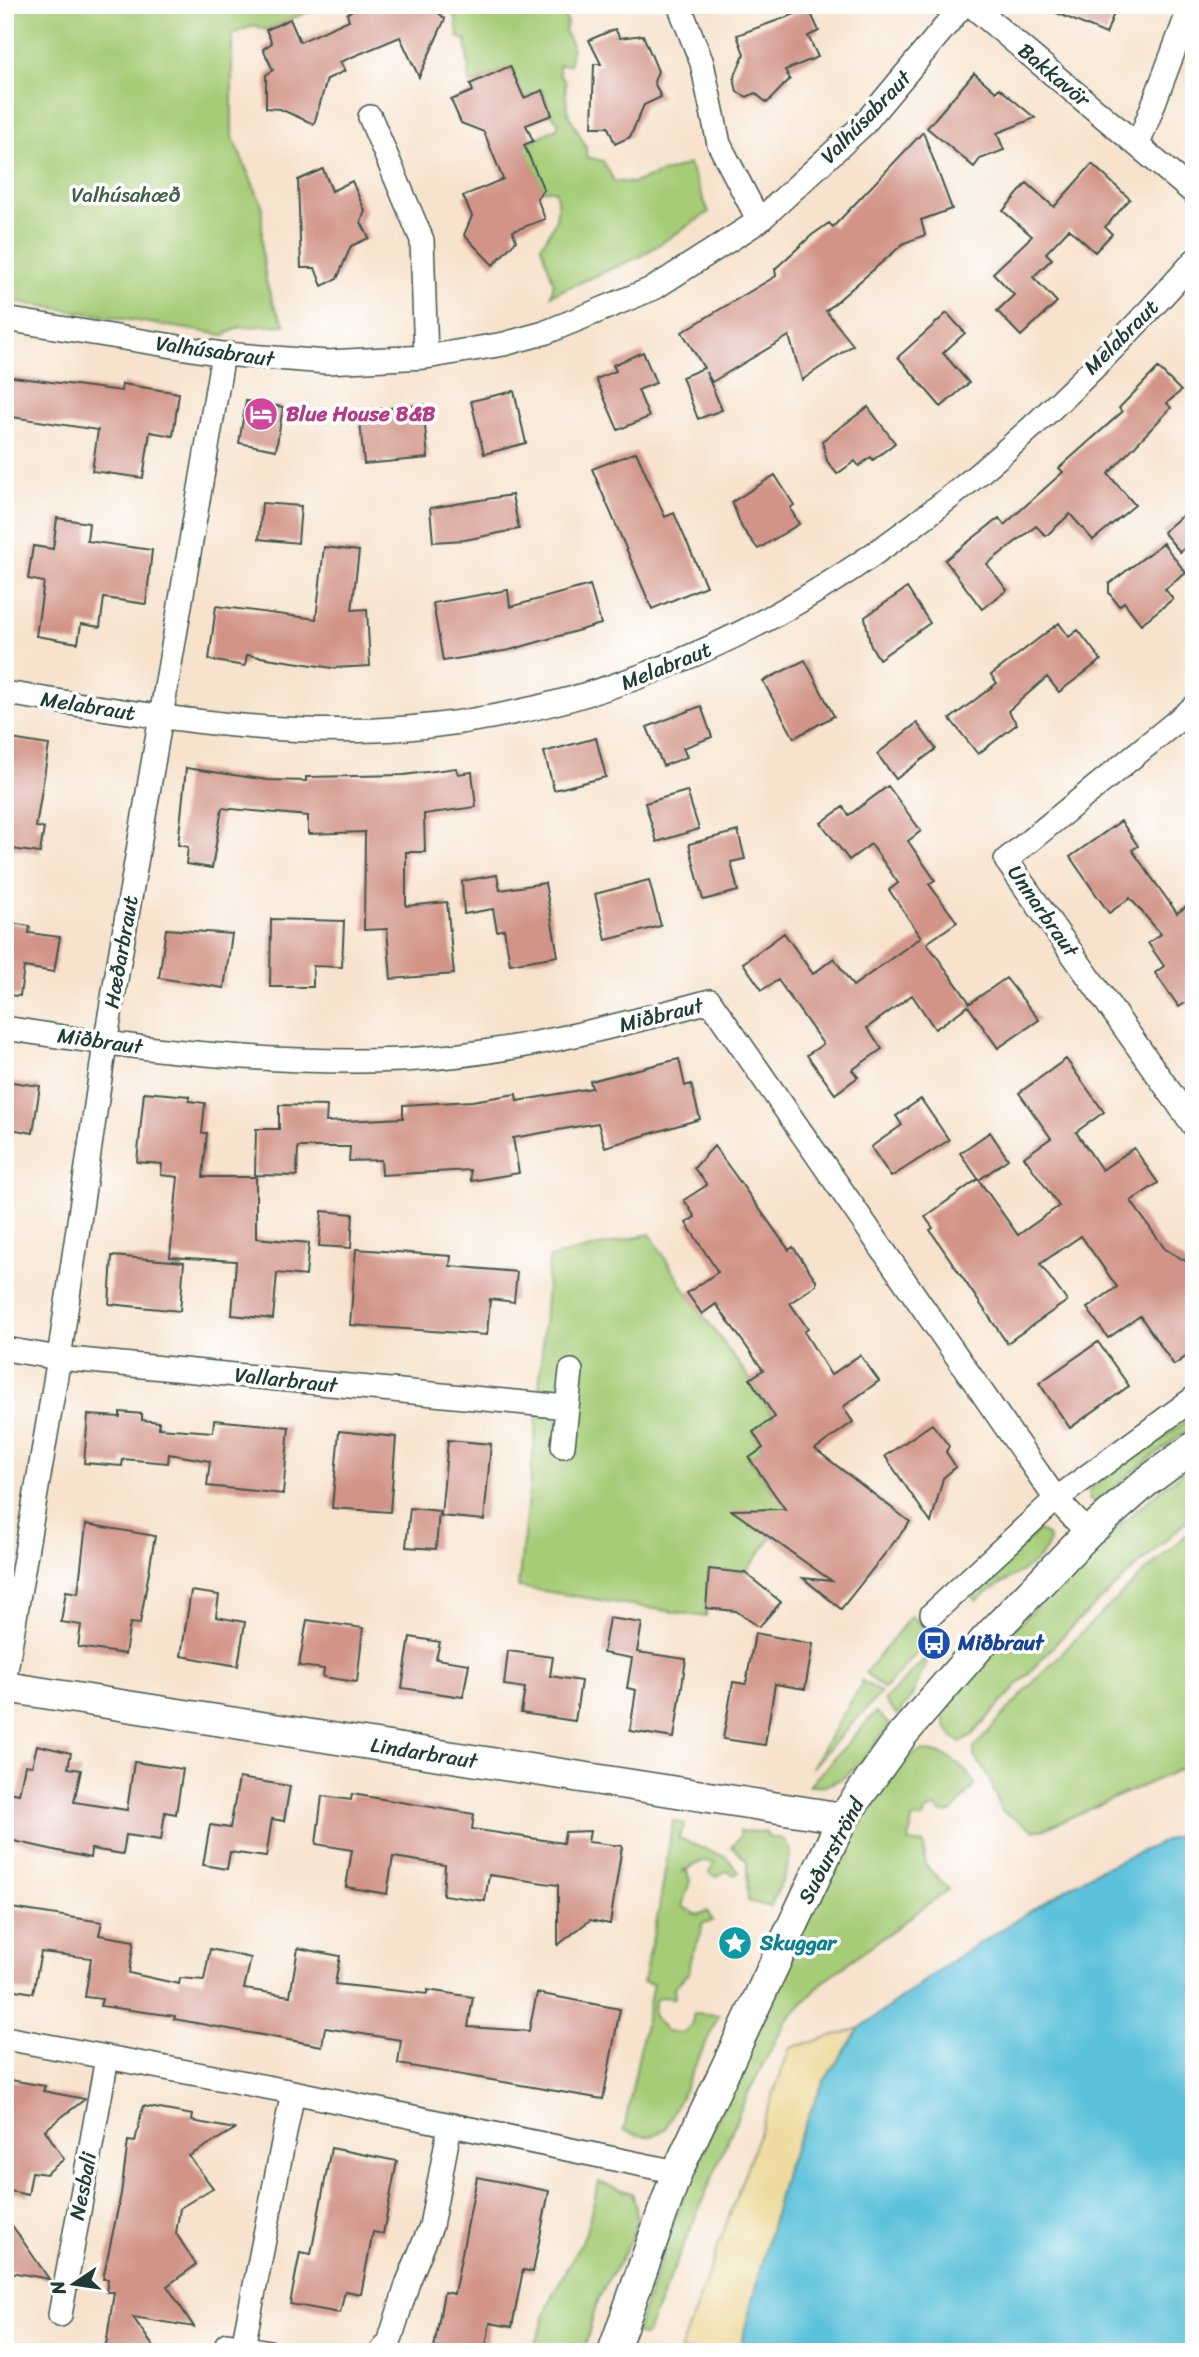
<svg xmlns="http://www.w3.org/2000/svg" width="1199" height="2357" font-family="Sriracha,sans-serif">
<rect width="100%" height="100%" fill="#fff"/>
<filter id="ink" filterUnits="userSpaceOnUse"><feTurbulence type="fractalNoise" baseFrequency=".0143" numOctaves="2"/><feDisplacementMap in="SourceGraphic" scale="14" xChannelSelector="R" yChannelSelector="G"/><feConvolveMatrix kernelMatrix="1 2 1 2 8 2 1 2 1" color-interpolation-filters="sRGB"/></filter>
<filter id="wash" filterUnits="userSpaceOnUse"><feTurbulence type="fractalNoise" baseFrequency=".00686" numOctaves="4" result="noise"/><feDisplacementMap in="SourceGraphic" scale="28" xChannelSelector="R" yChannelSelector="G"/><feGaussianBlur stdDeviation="1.57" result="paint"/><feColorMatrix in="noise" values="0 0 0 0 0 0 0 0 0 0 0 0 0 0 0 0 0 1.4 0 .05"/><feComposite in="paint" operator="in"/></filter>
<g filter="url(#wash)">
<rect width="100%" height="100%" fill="#f7e3cd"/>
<path fill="#a6cc77" stroke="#628456" stroke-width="2" d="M5,5H308L310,11L266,30L255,25L232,34V136L262,205V252L267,285L274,306L285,325L240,327L224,335L5,300Z
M444,5H560L567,22L565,32L572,45L570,65H559V74L565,80L567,111L586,147V157L603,161L614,181L632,183L689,164L709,212L641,256L551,295L554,283L541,246C554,227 562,213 555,190H544L523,145L557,128L559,123L552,115L543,90L524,98L510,67L470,84L466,40L458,37L456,18Z
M650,1234L687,1293L750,1379L774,1418L753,1432L763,1448L749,1458L774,1493L811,1470L812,1484L745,1573L709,1570L706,1617L518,1587L536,1428L549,1258Z
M1194,1416V1425L1127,1476L1101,1502L1090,1501L1089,1489Z
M1194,1464V1514L1071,1627L972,1735L961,1742C949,1737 945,1725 942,1713C1017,1622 1099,1535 1194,1464Z
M1194,1528V1763L1042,1830H1034L1002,1811L986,1771L974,1757V1748C1043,1669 1115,1597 1194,1528Z
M1037,1532H1042L1049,1538C1051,1563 993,1584 976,1601L971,1595Z
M911,1616L933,1635L884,1689L865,1673Z
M931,1652L912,1696L897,1715L884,1701Z
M861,1680L881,1693L811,1768L861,1685Z
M876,1712L890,1725C868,1753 849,1789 809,1786Z
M921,1751C944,1750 964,1764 975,1785L952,1812L942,1813L935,1807L925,1812L923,1819H912L909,1842L924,1844L925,1865L949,1889L827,1978L786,2021L746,2097L645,2337L635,2333L690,2179L835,1863L896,1772L910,1755Z
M673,1821L685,1824L679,1839L726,1857L739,1872L734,1875L727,1871L717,1877L709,1872L715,1862L702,1861L681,1872L687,1871L690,1881L682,1906L697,1915L707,1911L713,1921L702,1923C703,1942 687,1952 689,1972L674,1988L675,1998L658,1997L654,2003L653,2015L666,2031L682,2033L691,2026L694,2013L719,2015L666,2128C651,2141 640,2136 624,2130L653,1984L643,1982L659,1909Z
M740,1831L765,1832L770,1838H781C803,1852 777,1889 770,1907L748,1901L747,1861L732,1847L740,1837Z
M599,2182L632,2193C649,2233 613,2264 599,2298C592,2315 589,2334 584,2352H532L552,2296L585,2235Z"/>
<path fill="#eeda9e" stroke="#868c69" stroke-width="2" d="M860,2028L824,2081L787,2165L739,2352H680L790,2048Z"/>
<path fill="#5cc1da" stroke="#3e7f87" stroke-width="2" d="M1194,1828V2352H739L787,2165L824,2081L860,2028L960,1955L1092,1873Z"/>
<g id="blocks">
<path fill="#d29488" d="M358,5H430L445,19L419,77L400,37L340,62L345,71L327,79L314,124L280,109L266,108V75L273,70L263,49L272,43L266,30L290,19L300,42L349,20L347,14Z
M1038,5H1117L1106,34Z
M809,9L819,31L808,36L818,57L785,70L790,79L767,103L755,93L747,97L737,92L734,78L744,54L737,35Z
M615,29L620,38L643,35L658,71L654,82L661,97L644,105L630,137L615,144L608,127H592L594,64H601L589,40Z
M510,66L524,98L543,90L552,115L526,125L533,141L524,145L544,190L537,198L545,219L513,231L516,241L493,265L464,235L472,216L463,196L503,179L484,132L461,123L451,100L473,91L470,84Z
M974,73L996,92L999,88L1035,118L997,133L1004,150L980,159L974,167L927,128Z
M923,132L952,209L921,220L925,235L904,243L826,311L853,345L802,380L789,336L712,382L706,372L722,410L698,419L682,377L704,368L682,332L776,276L775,269L812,235L829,223L833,227Z
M1092,164L1130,199L1105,227L1112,234L1095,252L1069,229L1046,253L1052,259L1033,277L1057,302L1021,336L997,311L1014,295L993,273L1032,236L1003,211L1027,183L1054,207Z
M323,169L332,191L352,181L365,211L361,222L369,238L351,246L337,279L322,286L315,268H301L298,180Z
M947,313L965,333L943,353L969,383L941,407L898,357Z
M643,352L656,383L638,390L649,417L618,430L596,379L616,371L613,365Z
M1158,368L1181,391L1167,403L1171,408L1108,474L1135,505L1093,540L1070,514L1046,536L1036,526L987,564L1007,590L982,609L945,560L999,518L1004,525L1063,472L1059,468L1122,412L1119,408Z
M5,376L121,391L122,384L179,393L173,436L150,432L143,478L92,471L98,430L5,416Z
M514,391L526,443L484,454L471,401Z
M246,401L283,407L276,450L239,443Z
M423,405L428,458L364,464L359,411Z
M868,407L895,443L873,460L871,457L859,466L855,461L837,474L827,461L822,441Z
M636,452L665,517L674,513L706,586L652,609L592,469Z
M775,475L794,505L790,508L799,524L758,549L742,528L732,502Z
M512,495L519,529L465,540L433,542L430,508Z
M262,503L301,506L298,543L259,539Z
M1183,515L1194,529V541L1180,552L1163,532Z
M57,518L89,523L87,541L152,550L146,604L104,598L100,627L81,624L78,643L36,636L44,582L28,579L33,546L53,549Z
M1163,543L1186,573L1165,589L1173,599L1141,624L1124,602L1119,606L1109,593V584Z
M324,547L359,551L352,610L367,609L370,666L332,668L247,655L245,666L209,660L216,606L316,619Z
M590,585L601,624L510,650L443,661L433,603L508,590L510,607Z
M907,588L930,623L879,659L870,644L865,617Z
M1059,623L1069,637L1078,630L1101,660L1059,692L1047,677L1008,711L1017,724L978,754L950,719L997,683L991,675Z
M805,660L834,716L794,738L763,681Z
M701,706L712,737L683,748L687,757L663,766L647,727Z
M917,723L936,749L896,779L877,754Z
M5,738L49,745L36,827L44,828L40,853L5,848Z
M596,738L606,777L554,790L544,752Z
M186,768L268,780L306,781V777L404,775L456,768L458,774L472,772L476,807L424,814L425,852H406V906L447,902L454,974L391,979L387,929L364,930L365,832L308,834V816L222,808L212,868L186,864L188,847L178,845Z
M888,786L921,831L908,841L935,880L929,884L957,922L927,943L970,1003L1006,978L1039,1020L998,1048L968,1006L935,1029L912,995L867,1028L882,1049L852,1070L858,1077L835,1094L807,1055L823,1044L778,980L762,990L743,963L784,933L813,974L834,958L853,986L921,937L889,890L898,883L871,844L849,860L821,823L843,807L849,815Z
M687,791L699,829L657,842L645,803Z
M1121,821L1138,846L1132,850L1177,913L1194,901V997L1179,1007L1155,973L1164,966L1148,943L1161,934L1130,898L1109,913L1070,857Z
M738,831L745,859L731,862L738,891L703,900L689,844Z
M497,875L500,890L545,883L558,956L510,964L504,929L497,931L493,909L464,914L462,881Z
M649,880L661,926L606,940L595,894Z
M271,919L344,921L342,967L313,966V987H270Z
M5,922L30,926L29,933L60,937L54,972L24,967L20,996L5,995Z
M166,929L232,934L224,988L159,978Z
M679,1059L685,1086L691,1084L700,1119L605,1147L598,1123L513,1138L519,1173L471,1181L470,1170L382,1175L381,1160L349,1161L350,1147H298L297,1176L255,1175L256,1129H279V1105L327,1106L326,1122L403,1118V1105L472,1101L516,1094L517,1101L592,1088L590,1081Z
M1066,1059L1104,1112L1076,1132L1102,1170L1134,1148L1158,1183L1131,1201L1165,1249L1194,1266V1351L1174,1365L1140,1316L1108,1338L1087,1308L1117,1287L1081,1236L1040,1264L1067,1301L1007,1343L930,1230L933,1228L925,1217L978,1179L1018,1235L1059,1206L1024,1157L1051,1138L1019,1093Z
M5,1081L40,1086L33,1133L5,1128Z
M144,1092L189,1096V1101L205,1103L202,1133H207L203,1177H256V1238L309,1243L306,1276L277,1273L273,1319L232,1315L236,1261L170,1257L178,1177L161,1175L162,1164L137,1162Z
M921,1099L949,1140L891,1177L871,1147L902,1125L896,1116Z
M990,1132L1008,1159L979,1180L960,1153Z
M714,1146L789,1250L793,1247L816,1280V1285L790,1303L808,1329L804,1332L806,1335L831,1375L860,1355L879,1381L843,1407L853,1422L815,1449L910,1522L841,1609L803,1578L832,1581L731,1510L785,1509L749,1458L763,1448L753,1432L775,1417L750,1379L763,1370L716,1304L702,1314L687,1293L718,1272L686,1223L695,1217L684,1200L707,1185L694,1168Z
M322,1211L353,1214L351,1248L319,1246Z
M356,1249L451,1256L450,1266L517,1272L514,1302L490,1299L487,1335L350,1325Z
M112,1256L184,1262L180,1311L109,1304Z
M1098,1342L1129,1386L1070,1428L1039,1383Z
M120,1412L142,1414V1420L159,1422V1428L213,1432L214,1420L289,1427L283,1494L207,1486L210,1461L169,1454L168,1463L123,1459L122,1466L84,1463L88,1415L120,1417Z
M932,1424L949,1446L946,1452L956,1467L943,1478L931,1523L885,1456Z
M339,1431L396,1437L390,1512L332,1508Z
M448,1440L491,1444L484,1520L441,1516Z
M410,1508L439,1511L436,1549L406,1547Z
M86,1524L155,1536L140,1624L130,1623L125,1654L78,1647L81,1625L61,1622L66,1591L78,1593Z
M709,1569L745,1573L781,1602L759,1627L736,1611L706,1608Z
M191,1591L219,1595L216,1617L245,1622L238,1666L181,1656Z
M609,1618L642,1623L637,1652L686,1659L674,1738L630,1731L636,1690L627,1688L632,1658L603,1653Z
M307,1620L363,1628L357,1682L323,1677L324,1669L299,1666Z
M755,1633L813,1644L805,1689L775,1684L765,1745L723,1739L733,1682L746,1684Z
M410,1637L440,1642L436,1659L469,1664L463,1697L402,1688Z
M508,1651L553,1657L550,1676L581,1681L575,1721L521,1713L525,1688L504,1685Z
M37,1745L71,1753L68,1768L81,1770L74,1802L127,1810L134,1762L183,1769L176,1814L165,1812L161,1840L126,1835L123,1854L91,1849L90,1858L5,1839L8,1792L19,1794L25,1765L32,1766Z
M239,1778L290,1786L284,1821L272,1819L266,1857L230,1852L227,1869L203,1865L210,1825L230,1828Z
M352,1794L474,1814L472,1829L563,1843L565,1832L590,1831L588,1842L622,1846L610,1924L590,1920L558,1945V1885L489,1875L485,1901L443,1895L445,1865L393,1857L387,1894L346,1887L352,1850L316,1844L322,1796L351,1800Z
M5,1907L102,1922L99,1935L134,1941L129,1973L179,1984L180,1978L204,1980L210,1949L251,1958L244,1989L290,1996L298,1948L340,1956L335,1984L427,1994V1990L473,1997L468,2027L529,2031L537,1993L620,2009L603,2099L398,2064L401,2040L325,2028L322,2046L174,2019L175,2016L100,2006L102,1999L85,1997L91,1958L41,1952L33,1993L5,1988Z
M5,2079L45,2086L43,2091L85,2099L45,2130L64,2159L46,2174L32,2172L28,2195L5,2190Z
M143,2106L193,2115L192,2121L235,2129L189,2156L213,2188L180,2208L176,2233L196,2265L167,2286L194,2327L133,2317L157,2352H105L114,2292H106L108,2279H103L121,2194L128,2141L135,2142Z
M331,2148L397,2161L383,2234L373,2232L361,2294L345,2291L340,2313L290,2304L300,2252L311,2254Z
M477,2177L549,2191L533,2272L523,2270L512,2327L490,2323L485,2352L434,2348L444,2292L454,2294Z
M5,2215L49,2279L5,2271Z"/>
</g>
</g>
<g filter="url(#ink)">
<use href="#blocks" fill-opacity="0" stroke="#3f564b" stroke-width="2"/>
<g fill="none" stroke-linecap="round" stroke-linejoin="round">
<g stroke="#3f564b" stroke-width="26">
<path id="minor" d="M679,5L702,63L719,144L759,221
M971,5L1194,193
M370,117L422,240L426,357
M1138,145L1191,5
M5,319L223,354L327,362L426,357L504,344L544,333L654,288L759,221L864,124L963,5
M5,693C137,713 273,739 408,728C734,701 985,498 1194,261
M1194,707L1006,860L1194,1126
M5,1028C136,1049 269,1065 402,1060C507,1055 610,1028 710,1001L1056,1499L1088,1533
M5,1349L59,1358L567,1407
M563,1446L571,1371
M932,1614L1056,1499L1194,1398
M5,1676L59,1358L105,1044L223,354
M5,2038L293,2092L677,2172
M60,2315L107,2058
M227,2344L269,2352
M243,2347L293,2092
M381,2352L389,2343L408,2282L431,2226L450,2125"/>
</g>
<g stroke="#3f564b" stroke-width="33">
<path id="tertiary" d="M5,1687L843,1818
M613,2352L677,2172L843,1818L902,1735L985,1640L1088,1533L1146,1482L1194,1447"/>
</g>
<use href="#minor" stroke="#fff" stroke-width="23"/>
<use href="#tertiary" stroke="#fff" stroke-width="30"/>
</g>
</g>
<defs>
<g id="hotel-disc" transform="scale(1.75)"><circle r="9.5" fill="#d1479c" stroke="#fff"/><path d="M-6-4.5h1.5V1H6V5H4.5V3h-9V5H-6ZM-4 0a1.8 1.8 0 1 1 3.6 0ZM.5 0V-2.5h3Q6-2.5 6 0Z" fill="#fff"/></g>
<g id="bus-disc" transform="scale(1.75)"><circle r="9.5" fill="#1a4fb4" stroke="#fff"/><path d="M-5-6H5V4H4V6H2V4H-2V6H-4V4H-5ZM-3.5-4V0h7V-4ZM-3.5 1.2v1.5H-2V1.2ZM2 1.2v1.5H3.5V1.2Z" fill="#fff"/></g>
<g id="sight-disc" transform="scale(1.75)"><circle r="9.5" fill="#0f9aa8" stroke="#fff"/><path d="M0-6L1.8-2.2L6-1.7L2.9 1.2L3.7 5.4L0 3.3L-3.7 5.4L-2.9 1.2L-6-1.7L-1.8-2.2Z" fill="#fff"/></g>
</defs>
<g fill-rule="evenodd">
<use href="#hotel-disc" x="261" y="414"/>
<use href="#bus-disc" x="934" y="1643"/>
<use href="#sight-disc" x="735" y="1943"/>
</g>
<g text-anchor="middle" stroke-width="7" stroke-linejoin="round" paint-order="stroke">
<g font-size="21" fill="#1f3d34" stroke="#fff">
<text transform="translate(1054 75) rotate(40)" y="7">Bakkavör</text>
<text transform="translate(866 117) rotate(-46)" y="7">Valhúsabraut</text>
<text transform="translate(1121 337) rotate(-45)" y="7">Melabraut</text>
<text transform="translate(215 351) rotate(8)" y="7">Valhúsabraut</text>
<text transform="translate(666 666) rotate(-22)" y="7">Melabraut</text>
<text transform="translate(88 706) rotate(9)" y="7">Melabraut</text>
<text transform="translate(1043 911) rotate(55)" y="7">Unnarbraut</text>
<text transform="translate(121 952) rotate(-80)" y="7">Hæðarbraut</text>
<text transform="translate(661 1015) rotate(-14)" y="7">Miðbraut</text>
<text transform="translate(100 1041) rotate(8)" y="7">Miðbraut</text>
<text transform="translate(286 1380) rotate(6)" y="7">Vallarbraut</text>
<text transform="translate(424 1753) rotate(9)" y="7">Lindarbraut</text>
<text transform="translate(831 1851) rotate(-62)" y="7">Suðurströnd</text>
<text transform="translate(83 2186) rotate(-79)" y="7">Nesbali</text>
</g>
<g font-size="21" fill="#416145" stroke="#fff">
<text x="126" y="202">Valhúsahæð</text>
</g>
<g font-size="21" font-weight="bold" fill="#b23c85" stroke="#fff" text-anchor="start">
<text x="286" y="421">Blue House B&amp;B</text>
</g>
<g font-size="21" font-weight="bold" fill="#164399" stroke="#fff" text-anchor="start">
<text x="958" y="1650">Miðbraut</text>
</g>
<g font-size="21" font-weight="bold" fill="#0d838f" stroke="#fff" text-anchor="start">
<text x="760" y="1950">Skuggar</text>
</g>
</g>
<rect width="1199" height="2357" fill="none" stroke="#fff" stroke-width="28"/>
<g transform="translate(74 2284) rotate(257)" stroke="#ffffff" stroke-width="5" paint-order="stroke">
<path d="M0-5L12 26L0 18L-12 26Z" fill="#1f3d34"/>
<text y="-10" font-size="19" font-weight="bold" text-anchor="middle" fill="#1f3d34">N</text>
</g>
</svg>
